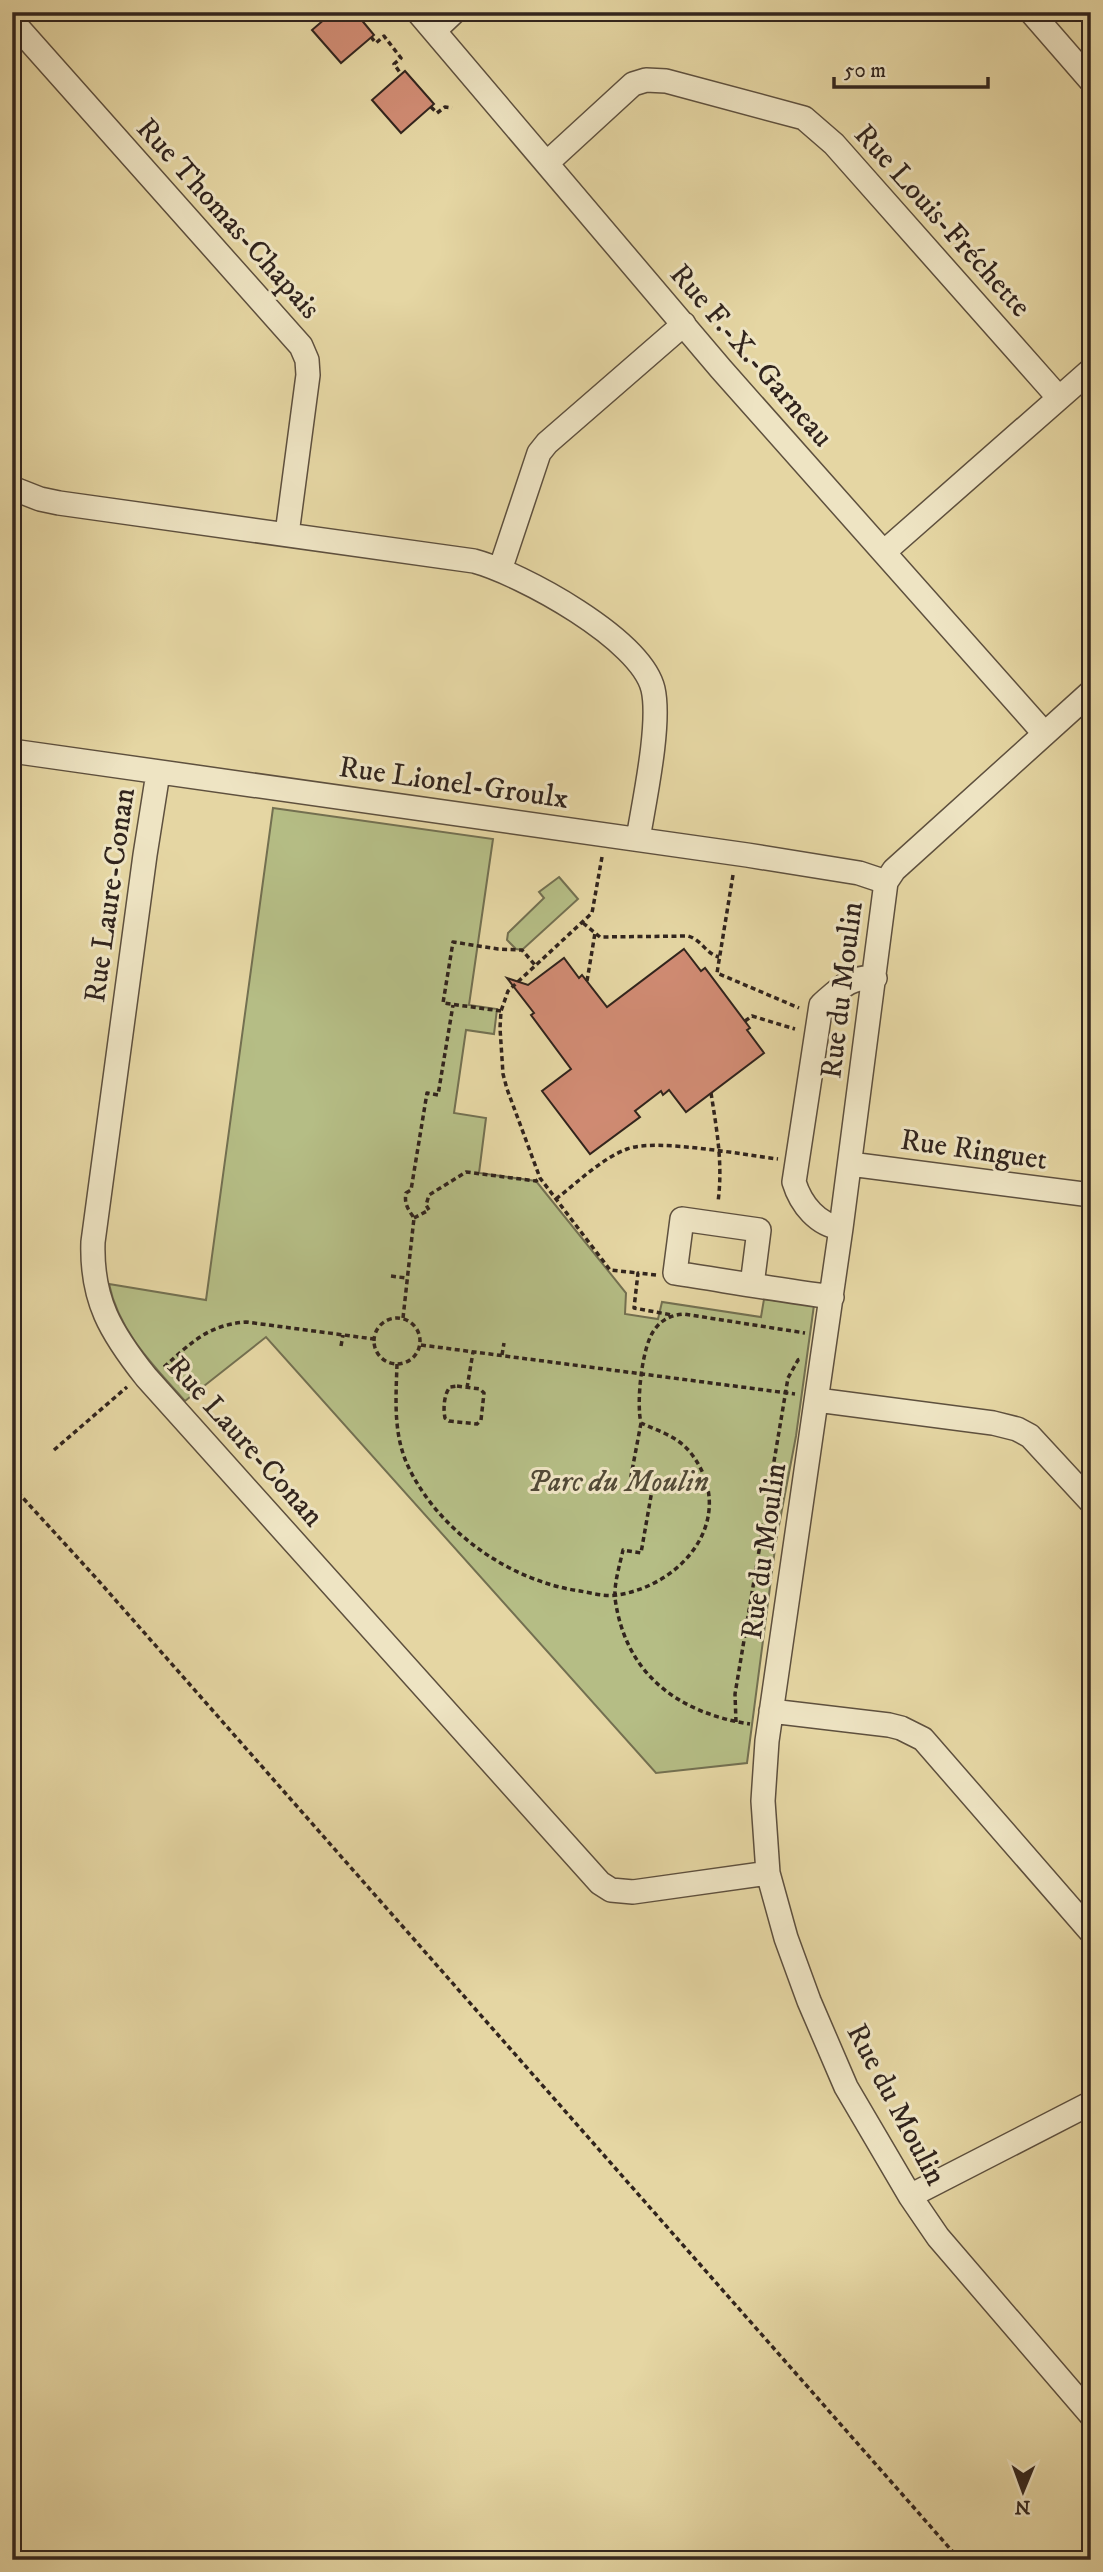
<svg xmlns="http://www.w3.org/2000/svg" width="1103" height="2572" font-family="'IM FELL DW Pica',serif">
<rect width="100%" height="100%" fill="#e5d6a3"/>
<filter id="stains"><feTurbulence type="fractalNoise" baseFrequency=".00286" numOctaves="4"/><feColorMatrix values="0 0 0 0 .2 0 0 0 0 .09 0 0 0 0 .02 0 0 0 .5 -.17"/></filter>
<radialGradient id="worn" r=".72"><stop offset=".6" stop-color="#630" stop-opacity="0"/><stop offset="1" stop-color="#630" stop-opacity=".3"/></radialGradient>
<path fill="#b5bd85" stroke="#737051" stroke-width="2" d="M273,808L493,839L469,1005L497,1009L494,1034L466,1030L454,1113L486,1118L479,1173L536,1181L626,1293L625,1314L658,1319L662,1302L761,1317L764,1299L814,1305L796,1436L776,1541L747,1763L656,1773L266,1337L185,1401C154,1366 119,1332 109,1284L206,1300Z
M559,877L578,899L522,950L516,949L507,940L508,933L544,898L539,892Z"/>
<path fill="#d08b73" stroke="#31241d" stroke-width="2" d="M333,12H355L374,35L341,63L312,30Z
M405,71L434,104L401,133L372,100Z
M684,949L701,971L705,968L750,1028L747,1030L764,1053L686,1112L669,1090L663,1095L661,1091L635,1111L640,1117L590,1154L542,1091L571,1069L531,1015L534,1013L507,978L528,985L564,958L579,978L582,975L607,1007Z"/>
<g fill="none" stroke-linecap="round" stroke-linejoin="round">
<g stroke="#5e503e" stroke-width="26">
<path id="minor" d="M418,12L721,369L1044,733
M1031,12L1091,81
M12,21L301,346L307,360L308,375L287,534
M435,30L454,12
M548,162L633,84L646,80L666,81L804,118L834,144L1059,398
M12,488L40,499L59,503L474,561C522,574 641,639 653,689C661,724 644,802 638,839
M884,552L1091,370
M500,570L539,453L547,443L684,324
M1091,692L894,870L886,882L841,1228L767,1741L763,1801L768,1873L786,1938L809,2001L846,2087L910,2196L938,2237L1091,2415
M12,751L747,855L859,873L886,882
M158,773L145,855L93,1242C91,1300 111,1333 146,1377L600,1883L611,1890L633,1892L768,1873
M850,1164L1091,1195
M841,1228C818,1225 801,1205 794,1182L821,1005C838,990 851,975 875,978
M752,1285L759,1230L682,1219L675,1273C727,1281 779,1290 832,1297
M817,1400L993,1423L1017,1429L1030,1436L1091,1502
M771,1711L889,1725L901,1728L923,1739L1091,1932
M910,2196L1091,2103"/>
</g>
<path stroke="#31241d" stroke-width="3.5" stroke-dasharray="5 3.5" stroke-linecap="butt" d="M371,37L376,43L384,36L401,58L394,64L401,74
M431,107L437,113L445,107L452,108
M602,857L592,913L508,991L501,1011L500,1028L503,1074L507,1089L540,1178L610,1270L638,1273
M733,875L717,973L799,1008
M583,923L600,937L688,936C702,940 706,954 719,957
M587,981L595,933
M501,1011L443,1003L453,942L498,949L522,950L535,965
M745,1021L752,1016L795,1029
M711,1093C717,1131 723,1164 718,1202
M556,1199C578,1182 601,1159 627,1149C656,1138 744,1155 778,1159
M414,1218L429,1210L426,1205L429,1195L466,1172L536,1181L540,1178
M656,1275L638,1273L634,1308L672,1315
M391,1276L406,1278
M374 1341a23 23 0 1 1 46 0a23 23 0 1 1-46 0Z
M403,1318L414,1218C408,1209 404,1204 406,1193L411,1190L427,1093L438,1095L453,1005
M421,1345L795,1394
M341,1346L343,1335
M502,1355L504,1343
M397,1364C396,1397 393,1432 407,1464C437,1530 509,1581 580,1591C591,1593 606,1597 617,1595C685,1585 740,1515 690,1452C677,1436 658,1431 641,1423C636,1403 642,1344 655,1329C662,1319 672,1315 684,1314L805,1333
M164,1367C192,1342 208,1325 246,1322L374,1339
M457,1386L480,1389L484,1393L481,1420L477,1424L449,1421L445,1418C443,1409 444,1394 450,1387Z
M467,1388L473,1352
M641,1423L631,1476L654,1479L641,1553L623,1550C620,1564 614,1583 615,1598C625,1674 678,1713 750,1724
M54,1450L127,1387
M12,1486L97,1579L960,2560
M736,1722L735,1694L788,1378L798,1360L801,1359"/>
<use href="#minor" stroke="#eee4c3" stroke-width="23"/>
</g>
<g text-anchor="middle" stroke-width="6" stroke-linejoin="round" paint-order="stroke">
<g font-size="30" fill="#31241d" stroke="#eee4c3">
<text transform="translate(229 218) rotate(48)" y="10">Rue Thomas-Chapais</text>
<text transform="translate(943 220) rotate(48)" y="10">Rue Louis-Fréchette</text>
<text transform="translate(752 355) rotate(49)" y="10">Rue F.-X.-Garneau</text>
<text transform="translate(454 782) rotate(8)" y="10">Rue Lionel-Groulx</text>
<text transform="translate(109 895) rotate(-82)" y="10">Rue Laure-Conan</text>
<text transform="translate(841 990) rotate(-83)" y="10">Rue du Moulin</text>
<text transform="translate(974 1149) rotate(8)" y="10">Rue Ringuet</text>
<text transform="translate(246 1441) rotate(48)" y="10">Rue Laure-Conan</text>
<text transform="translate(763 1551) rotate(-82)" y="10">Rue du Moulin</text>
<text transform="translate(897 2104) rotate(62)" y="10">Rue du Moulin</text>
</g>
<g font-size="30" font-style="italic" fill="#524a37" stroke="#eee4c3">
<text x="618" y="1491">Parc du Moulin</text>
</g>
</g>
<rect width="1103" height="2572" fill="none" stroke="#e5d6a3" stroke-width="42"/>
<rect x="14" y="14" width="1075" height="2544" fill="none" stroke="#31241d" stroke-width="3.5"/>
<rect x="21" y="21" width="1061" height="2530" fill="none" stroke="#31241d" stroke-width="2"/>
<g transform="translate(1023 2491) rotate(181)" stroke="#eee4c3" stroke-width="5" paint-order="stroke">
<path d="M0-5L12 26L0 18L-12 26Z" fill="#31241d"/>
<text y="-10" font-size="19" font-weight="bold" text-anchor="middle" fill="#31241d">N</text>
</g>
<path d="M834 77v10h154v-10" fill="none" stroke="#31241d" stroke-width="3.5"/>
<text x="844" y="77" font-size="21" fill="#31241d" stroke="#eee4c3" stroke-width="5" paint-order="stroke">50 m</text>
<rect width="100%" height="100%" filter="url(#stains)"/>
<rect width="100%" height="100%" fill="url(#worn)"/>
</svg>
